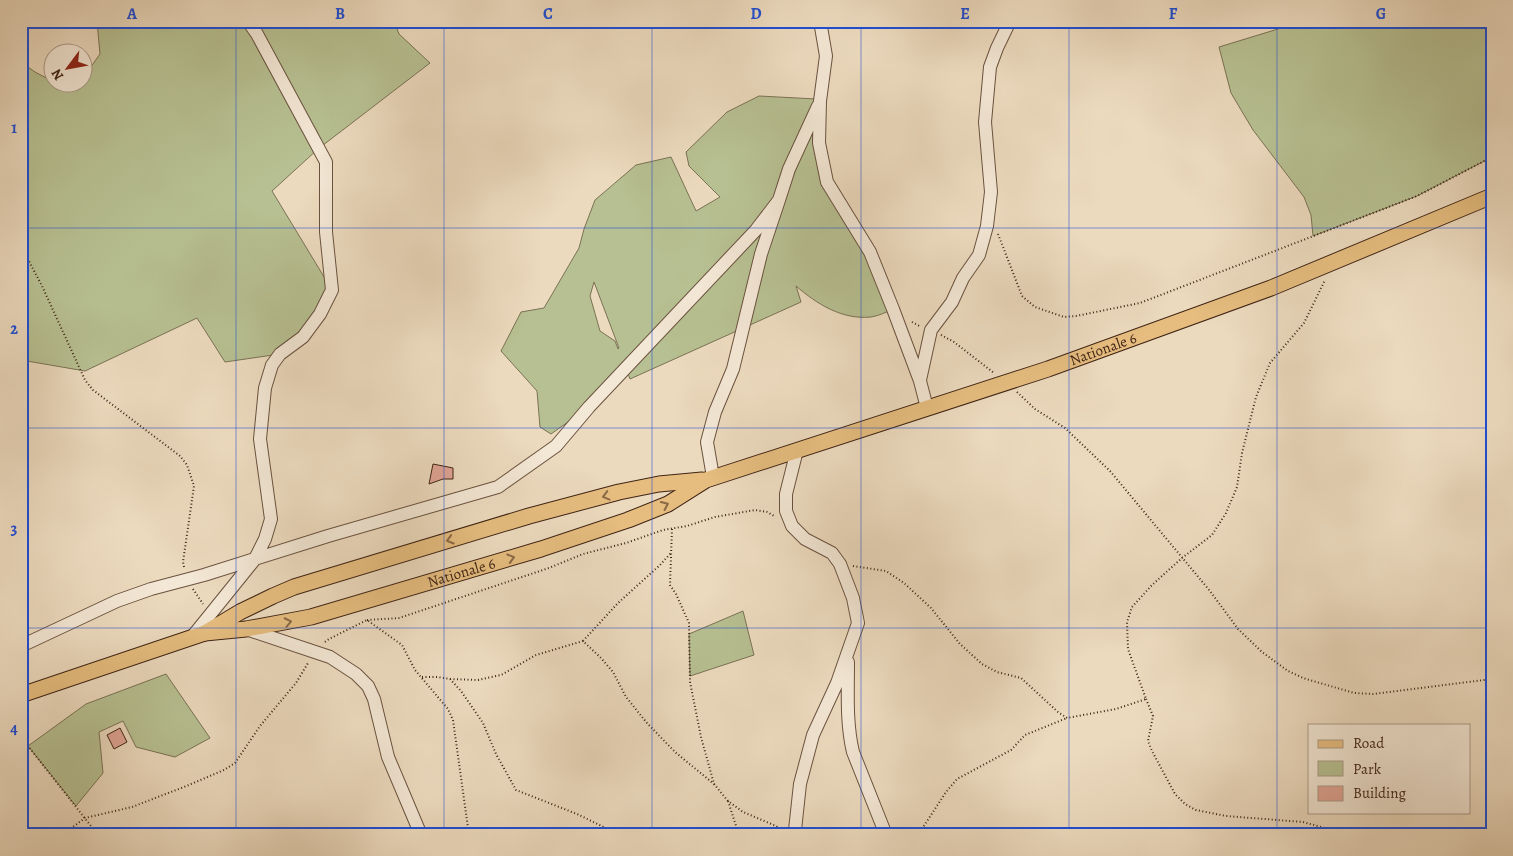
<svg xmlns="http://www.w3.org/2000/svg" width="1513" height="856" font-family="Alegreya,serif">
<rect width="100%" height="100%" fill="#ecdabe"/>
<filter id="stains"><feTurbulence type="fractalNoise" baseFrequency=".004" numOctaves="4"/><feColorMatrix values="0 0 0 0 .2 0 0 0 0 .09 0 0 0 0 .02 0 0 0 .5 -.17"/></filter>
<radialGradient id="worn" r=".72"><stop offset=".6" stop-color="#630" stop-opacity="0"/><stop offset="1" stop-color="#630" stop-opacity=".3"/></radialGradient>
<path fill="#b7c092" stroke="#7a7254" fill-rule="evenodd" d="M97,21H394L399,34L430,63L318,149L272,191L332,290L320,314L280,354L225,362L197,318L85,371L21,360V62L35,72L52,81V82L56,83L73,91L79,83L82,82L83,78L100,54Z
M1296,21H1492V157L1417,196L1313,236L1311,215L1304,197L1253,130L1231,93L1219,47L1278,29Z
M759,96L816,99L827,182L893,309C887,312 878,316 871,317C842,320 817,304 796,286L801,302L630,379L624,363L589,407L551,434L540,427L537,391L501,351L521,312L544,308L579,248L584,229L595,200L636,165L671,157L696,211L720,197L689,166L686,152L727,112ZM594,282L619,348L618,349L615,341L600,331L590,296Z
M743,611L754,655L690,676L689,634Z
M166,674L210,738L175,757L136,747L123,721L99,732L103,773L76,806L28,746L86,704Z"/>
<path fill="#e0a595" stroke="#3e2415" d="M433,464L453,468V479H443L429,484Z
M120,728L127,742L114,749L107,735Z"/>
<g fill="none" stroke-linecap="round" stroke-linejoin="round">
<g stroke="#6a523f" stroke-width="14">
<path id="minor" d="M820,21L826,56L820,101L819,143L827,182L870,252L893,309L920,381L927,408
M920,380L931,330L952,302L963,278L979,255L987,226L991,192L985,122L990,67L997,48L1010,21
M713,477L707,442L715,412L733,369L761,254L779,200L789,169L818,106
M246,629L330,657L356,674L368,686L374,699L388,757L421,835
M192,637L255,559L265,539L271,519L260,439L265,388L272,365L280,354L303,337L320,314L332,290L326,232V162L257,34L248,21
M21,646L117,601L151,589L204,575L328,536L498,487L556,446L589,407L756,230L779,200
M848,662C848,692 846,723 853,752L886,835
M793,835L795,830L800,784L813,735L837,683L858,623L853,598L840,564L832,553L805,539L792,526L786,511V494L797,450"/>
</g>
<g stroke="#3e2415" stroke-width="17">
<g id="major">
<path id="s1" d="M205,633L246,629L311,617L541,549L628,520L668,504L706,480L1048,369L1271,288L1492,196"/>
<path d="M21,695L205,633L240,612L273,596L294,587L529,516L619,492L659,484L702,480"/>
</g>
</g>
<path stroke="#3e2415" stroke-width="2" stroke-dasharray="1 2.5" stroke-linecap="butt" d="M998,234L1022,296L1035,307L1064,317L1076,316L1140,303L1417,196L1492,157
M21,246L42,286L85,380L93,390L180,456L187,465L194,486L183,562L184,567
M912,322L921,327
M941,335L954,342L994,373
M1017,392L1035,409L1065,428L1110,471L1210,591L1238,629L1262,652L1288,671L1303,678L1354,693L1373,694L1492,679
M672,529L670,585L676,594L689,623L690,682L701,737L714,784L728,801L743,812L776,826L783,832
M853,566L886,571L904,583L931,608L960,644L982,664L997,672L1021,678L1058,712L1067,718L1116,709L1146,699L1128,649L1127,622L1132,607L1152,585L1182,558L1212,535L1226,513L1237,487L1242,453L1256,397L1270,363L1304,323L1325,280
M193,589L203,604
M367,620L399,618L549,568L583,554L626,543L663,530L687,526L715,517L755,510L767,512L774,516
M583,641L618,603L660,565L671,553
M325,642L329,639L367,620L402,645L415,670L448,709L453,720L469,835
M422,677H437L450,679L461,691L483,723L496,754L516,790L577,814L620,835
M450,679L478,680L501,675L536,655L583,641L601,658L613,672L626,697L647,723L675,752L714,784
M1146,699L1153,716L1148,741L1152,751L1175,794L1185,804L1196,810L1226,816L1303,822L1350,835
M21,737L98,835
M728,801L739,835
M62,835L85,818L132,807L184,787L224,770L235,763L260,726L296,683L308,663
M918,835L946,792L957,779L1011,750L1025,735L1067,718"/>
<use href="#minor" stroke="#f3e7d5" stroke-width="12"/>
<use href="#major" stroke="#e6bd7f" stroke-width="15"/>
</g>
<defs><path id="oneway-chevron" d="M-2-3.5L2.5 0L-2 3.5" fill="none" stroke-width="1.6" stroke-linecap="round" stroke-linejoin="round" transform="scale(1.25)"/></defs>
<g stroke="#8a6945">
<use href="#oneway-chevron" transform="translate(606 496) rotate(165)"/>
<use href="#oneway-chevron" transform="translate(665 505) rotate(-25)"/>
<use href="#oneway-chevron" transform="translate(450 540) rotate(163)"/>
<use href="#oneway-chevron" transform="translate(511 558) rotate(-17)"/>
<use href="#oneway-chevron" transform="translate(288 622) rotate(-12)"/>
</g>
<path fill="none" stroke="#1d4ed8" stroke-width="1" stroke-opacity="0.55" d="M236,21V835M444,21V835M652,21V835M861,21V835M1069,21V835M1277,21V835M21,228H1492M21,428H1492M21,628H1492"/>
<g text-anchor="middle" stroke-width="4" stroke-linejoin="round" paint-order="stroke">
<g font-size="15" fill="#3e2415" stroke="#f3e7d5">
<text dy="5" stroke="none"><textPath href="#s1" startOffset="945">Nationale 6</textPath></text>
<text dy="5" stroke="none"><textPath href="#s1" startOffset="264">Nationale 6</textPath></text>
</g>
</g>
<rect width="1513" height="856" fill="none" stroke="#ecdabe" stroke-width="55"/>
<rect x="1308" y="724" width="162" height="90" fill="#f3e7d5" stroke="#ab9988"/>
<rect x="1318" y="740" width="25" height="8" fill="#e6bd7f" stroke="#ab9988"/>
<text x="1353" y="748" font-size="15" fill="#3e2415">Road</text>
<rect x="1318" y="761" width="25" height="15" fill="#b7c092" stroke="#ab9988"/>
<text x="1353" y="774" font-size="15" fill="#3e2415">Park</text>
<rect x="1318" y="786" width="25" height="15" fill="#e0a595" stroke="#ab9988"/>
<text x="1353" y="798" font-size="15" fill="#3e2415">Building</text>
<g transform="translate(68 68) rotate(238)"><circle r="24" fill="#f3e7d5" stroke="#ab9988"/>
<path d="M0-4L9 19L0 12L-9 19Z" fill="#8f2418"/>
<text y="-8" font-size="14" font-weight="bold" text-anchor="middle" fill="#3e2415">N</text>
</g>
<rect x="28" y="28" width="1458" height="800" fill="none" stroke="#1d4ed8" stroke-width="2"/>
<g font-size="16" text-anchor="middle" font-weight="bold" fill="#1d4ed8">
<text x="132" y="19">A</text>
<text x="340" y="19">B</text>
<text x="548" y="19">C</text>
<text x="756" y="19">D</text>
<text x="965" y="19">E</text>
<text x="1173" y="19">F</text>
<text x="1381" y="19">G</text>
<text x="14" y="133">1</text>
<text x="14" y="334">2</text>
<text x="14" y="534">3</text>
<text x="14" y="734">4</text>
</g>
<rect width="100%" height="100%" filter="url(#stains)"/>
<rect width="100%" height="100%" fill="url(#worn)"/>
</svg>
